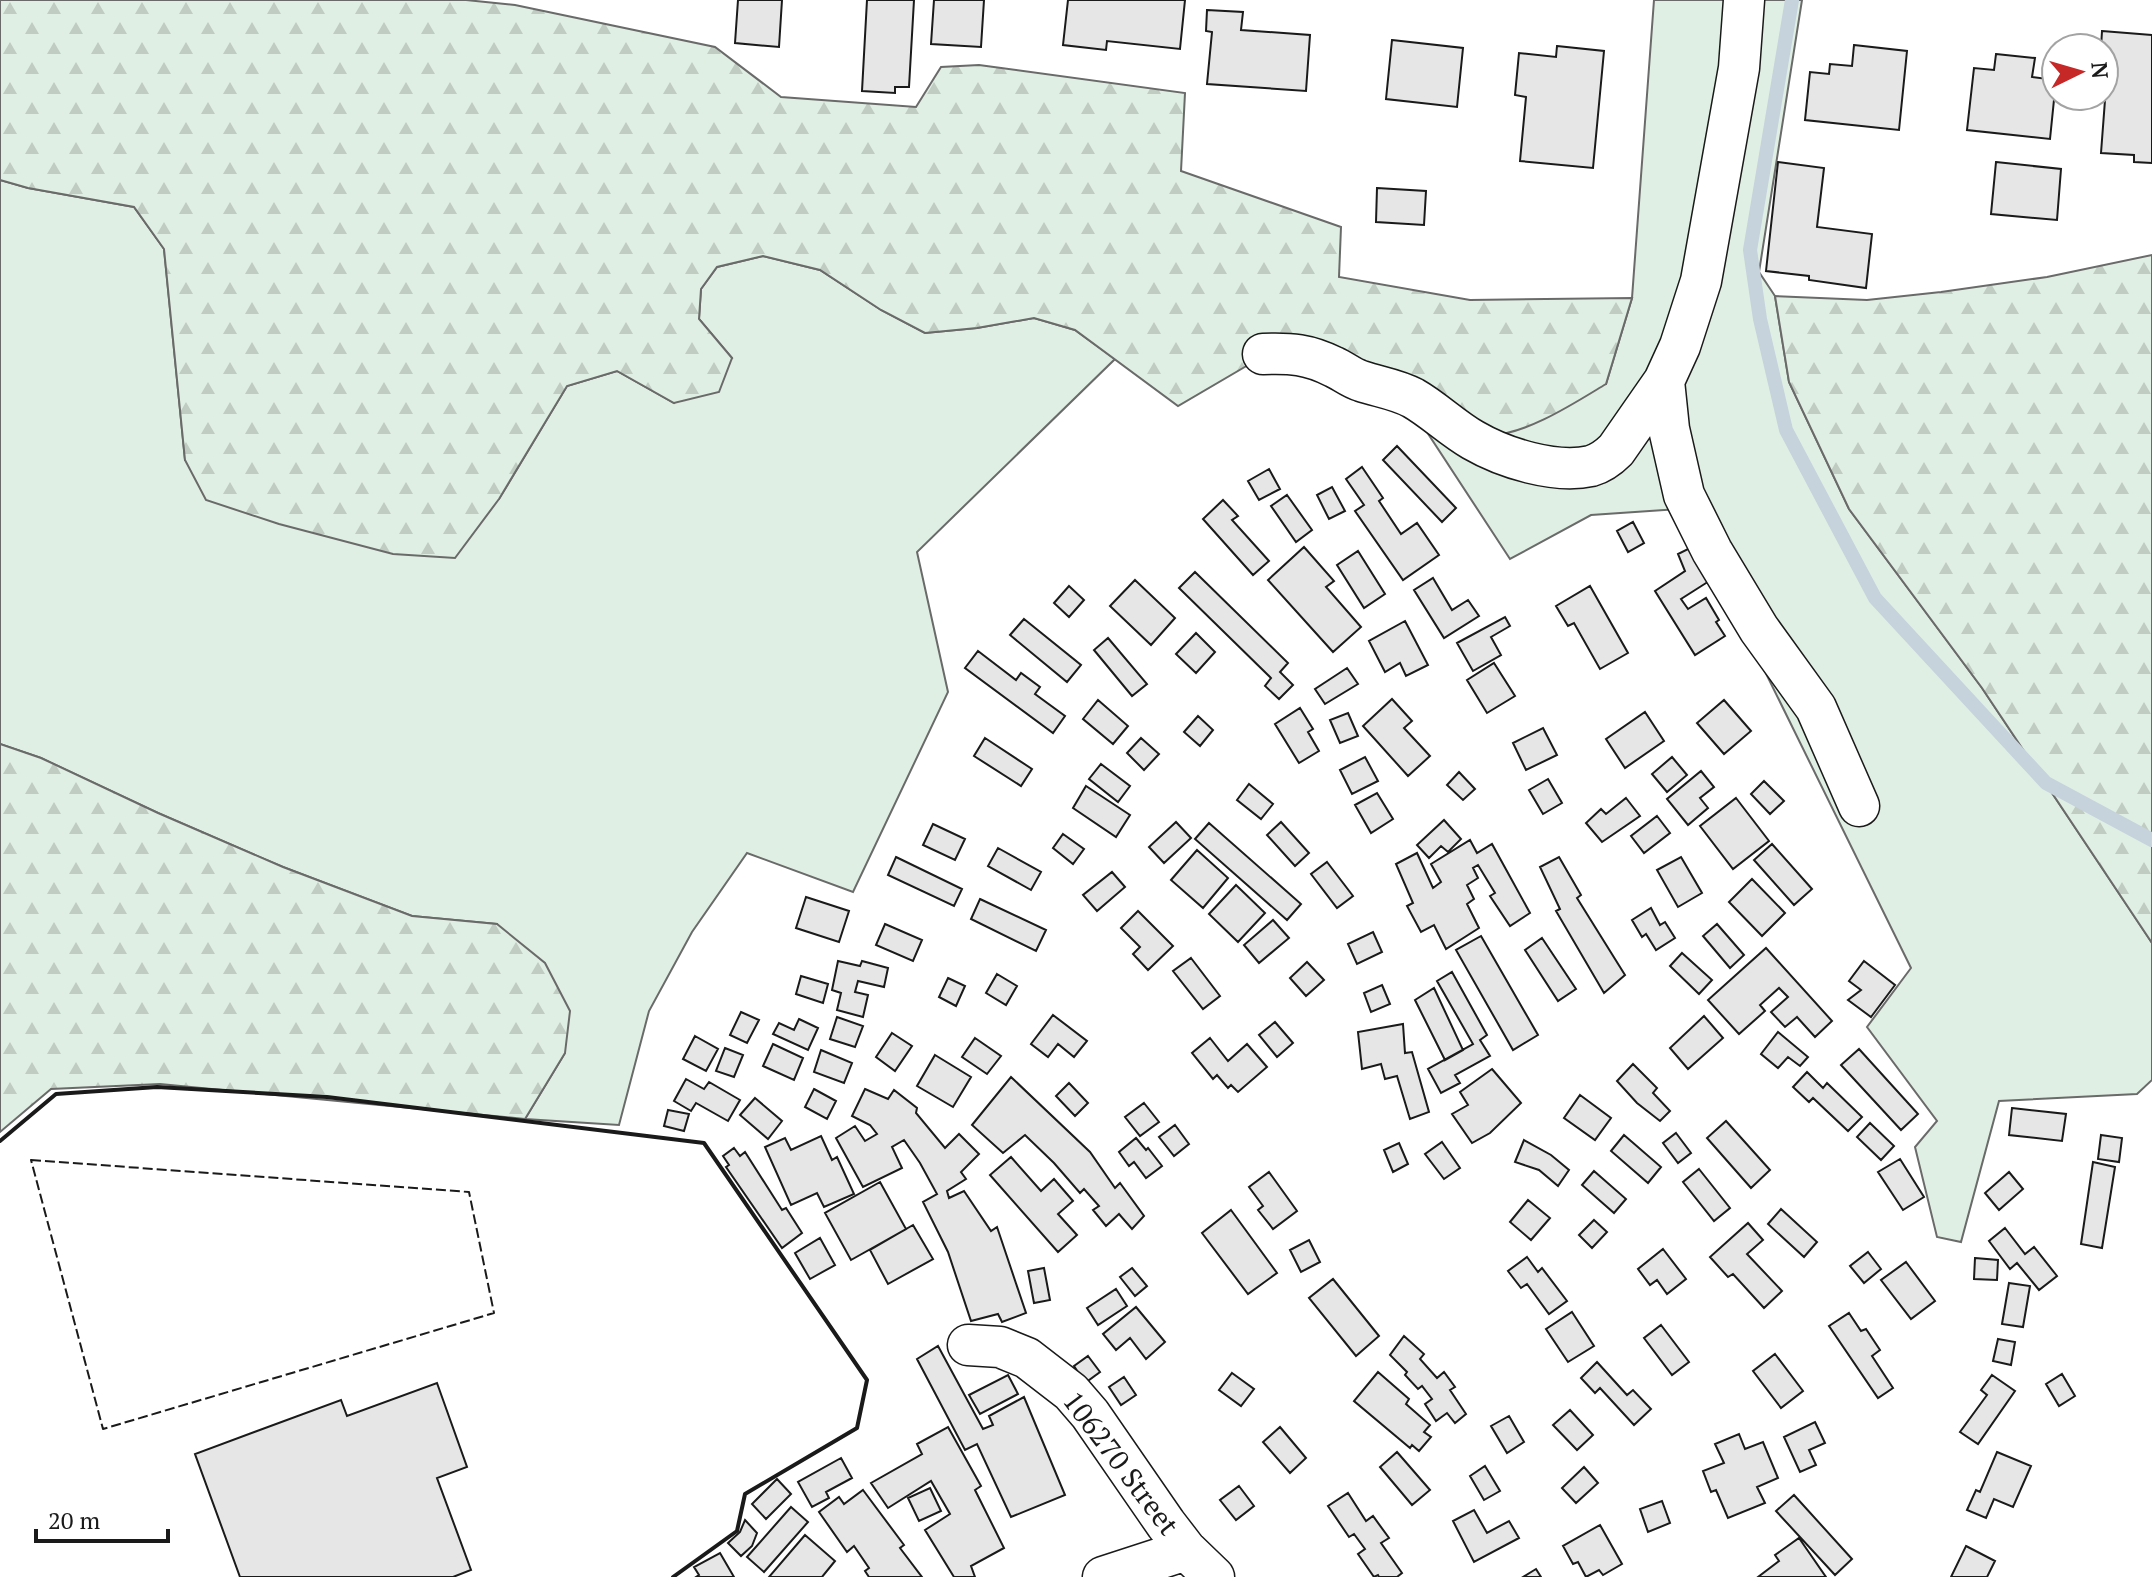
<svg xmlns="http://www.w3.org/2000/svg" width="2152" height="1577" font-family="'PT Serif',serif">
<defs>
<pattern id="forest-firs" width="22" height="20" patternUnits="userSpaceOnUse" patternTransform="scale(2)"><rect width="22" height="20" fill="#e0efe3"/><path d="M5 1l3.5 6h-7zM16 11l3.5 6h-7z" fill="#c0ccc2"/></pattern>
</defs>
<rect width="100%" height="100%" fill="#fff"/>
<path fill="#e0efe3" stroke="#6a6a6a" stroke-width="2" d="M1654,0H1802L1759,272L1775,296L1789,382L1849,509L1982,688L2152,943V1080L2137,1094L1999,1101L1961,1242L1937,1237L1915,1147L1937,1121L1867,1027L1911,968L1718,576L1679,509L1591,515L1510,559L1408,403L1606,384L1632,298Z
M0,180L28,188L134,207L164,249L185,460L499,499L567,386L617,371L674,403L732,358L699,319L701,289L717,267L763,256L820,270L881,310L925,333L977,328L1034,318L1075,330L1115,359L917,552L948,692L853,892L747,853L692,932L649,1011L619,1125L525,1119L565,1053L497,924L412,916L283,867L158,813L41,758L0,744Z"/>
<path fill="url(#forest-firs)" stroke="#6a6a6a" stroke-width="2" d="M0,0H466L515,5L715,47L781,97L916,107L941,67L979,65L1185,93L1181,171L1341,227L1339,277L1470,300L1632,298L1606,384C1576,402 1526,435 1490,435C1482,435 1474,430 1467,426L1255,361L1178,406L1075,330L1034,318L977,328L925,333L881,310L820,270L763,256L717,267L701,289L699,319L732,358L719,392L674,403L617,371L567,386L499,499L455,558L393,554L279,524L206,500L185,460L164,249L134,207L28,188L0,180Z
M2152,255V943L1982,688L1849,509L1789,382L1775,296L1867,300L1941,292L2047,277Z
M0,744L41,758L158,813L283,867L412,916L497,924L545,963L570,1011L565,1053L525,1119L160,1084L51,1089L0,1132Z"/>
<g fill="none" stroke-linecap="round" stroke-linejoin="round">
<path stroke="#c6d2dc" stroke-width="14" d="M1792,0L1750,250L1760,319L1786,430L1875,598L2046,783L2152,840"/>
</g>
<path fill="#e6e6e6" stroke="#1a1a1a" stroke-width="2" d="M738,0H782L779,47L735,43Z
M867,0H914L909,87H895V93L862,91Z
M934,0H984L981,47L931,44Z
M1068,0H1185L1180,49L1107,41L1106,50L1063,45Z
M1207,10L1243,12L1241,30L1310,35L1306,91L1207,84L1212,32L1206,31Z
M2102,31L2152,35V163L2134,162V155L2101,153L2105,100L2097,99V96H2104V48H2101Z
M1392,40L1463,48L1457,107L1386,99Z
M1854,45L1907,51L1899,130L1805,120L1810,72L1829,74L1830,64L1852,66Z
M1557,46L1604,51L1593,168L1520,161L1526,97L1515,95L1519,53L1556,57Z
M1996,54L2035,58L2032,77L2056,80L2050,139L1967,130L1974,68L1994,70Z
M1778,162L1824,168L1817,227L1872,234L1866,288L1809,280V276L1766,271Z
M1996,162L2061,169L2057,220L1991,214Z
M1377,188L1426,191L1424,225L1376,222Z
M1397,446L1456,508L1442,522L1383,460Z
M1362,467L1383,498L1379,501L1401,534L1417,523L1439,555L1403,580L1355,511L1364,505L1346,479Z
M1269,469L1280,489L1259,500L1248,481Z
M1332,487L1345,511L1329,519L1317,495Z
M1287,495L1312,530L1296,542L1271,506Z
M1223,500L1238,516L1232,520L1269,561L1253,575L1203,519Z
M1633,522L1644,543L1628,552L1617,531Z
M1698,544L1714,578L1681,599L1688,609L1706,598L1719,620L1716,622L1725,636L1695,655L1655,591L1685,571L1678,554Z
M1304,547L1334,581L1326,587L1361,627L1333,652L1268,580Z
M1358,551L1385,594L1364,608L1337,565Z
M1195,572L1288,663L1280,672L1293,685L1279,699L1265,686L1271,678L1179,588Z
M1433,578L1452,610L1468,600L1479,616L1444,638L1414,590Z
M1135,580L1175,618L1151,645L1110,606Z
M1069,586L1084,600L1069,617L1054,603Z
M1590,586L1628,653L1600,669L1574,623L1568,626L1556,606Z
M1505,617L1510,626L1491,637L1501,655L1473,671L1457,643Z
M1024,619L1081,665L1067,682L1010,635Z
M1405,621L1428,665L1406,676L1400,663L1385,672L1369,641Z
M1196,633L1215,652L1196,673L1176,654Z
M1108,638L1147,684L1132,696L1094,650Z
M978,651L1016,680L1021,673L1040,687L1035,694L1065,716L1053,733L965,668Z
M1494,663L1515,696L1487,713L1467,680Z
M1347,668L1358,684L1325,704L1315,689Z
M1392,699L1412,721L1404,728L1430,756L1408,776L1363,726Z
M1098,700L1128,726L1113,744L1083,719Z
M1724,700L1751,731L1724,754L1697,723Z
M1300,708L1313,729L1308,732L1319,751L1299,763L1275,724Z
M1645,712L1664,741L1625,768L1606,739Z
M1348,713L1358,736L1340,743L1330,720Z
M1198,716L1213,730L1200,746L1184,732Z
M1543,728L1557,755L1526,770L1513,743Z
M985,738L1032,769L1021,786L974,756Z
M1141,738L1159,754L1144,770L1127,753Z
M1365,757L1378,781L1352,794L1340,770Z
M1672,757L1687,775L1667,792L1652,774Z
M1101,764L1130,786L1118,802L1089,779Z
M1701,771L1714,787L1700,798L1708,808L1688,825L1667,799Z
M1459,772L1475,789L1463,800L1447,785Z
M1548,779L1562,803L1543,814L1529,790Z
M1764,781L1784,801L1770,814L1751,794Z
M1249,784L1273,804L1261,819L1237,800Z
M1086,786L1130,815L1116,837L1073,808Z
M1377,793L1393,819L1371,833L1355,805Z
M1626,798L1640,816L1602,842L1586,823L1601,809L1606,814Z
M1736,798L1769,841L1733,869L1700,826Z
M1657,816L1670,833L1644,853L1631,836Z
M1444,820L1461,839L1448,852L1441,846L1429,858L1417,845Z
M1176,822L1191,838L1164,863L1149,847Z
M1281,822L1309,853L1295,866L1267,835Z
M1209,823L1301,904L1287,920L1195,839Z
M933,824L965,839L955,860L923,845Z
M1063,834L1084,849L1073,864L1053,848Z
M1470,840L1477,853L1492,844L1530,913L1510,926L1490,896L1495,893L1478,865L1473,868L1478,878L1467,885L1474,899L1467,904L1479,928L1446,949L1434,925L1421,932L1407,906L1413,903L1396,864L1417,853L1433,888L1441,882L1431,864Z
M1772,844L1812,889L1794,905L1754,860Z
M998,848L1041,872L1031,890L988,866Z
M1197,850L1228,878L1203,908L1171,880Z
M896,857L962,889L954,906L888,875Z
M1559,857L1581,895L1577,898L1625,975L1604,993L1556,911L1560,909L1540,867Z
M1681,857L1702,893L1678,907L1657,870Z
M1327,862L1353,896L1337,908L1311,874Z
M1112,872L1125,887L1097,911L1083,895Z
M1752,879L1785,913L1762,936L1729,902Z
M1236,885L1265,913L1238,942L1209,914Z
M806,897L849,911L839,942L796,928Z
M980,899L1046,930L1036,951L971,919Z
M1651,908L1660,925L1665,922L1675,938L1656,950L1646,934L1642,937L1632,920Z
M1138,911L1173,946L1148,970L1133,954L1140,947L1121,928Z
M1273,920L1289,938L1259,963L1244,945Z
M885,924L922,940L913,961L876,945Z
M1717,924L1744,955L1730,968L1703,936Z
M1373,932L1382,952L1357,964L1348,944Z
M1481,936L1538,1035L1513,1050L1456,950Z
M1542,938L1576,989L1558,1001L1525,950Z
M1766,948L1832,1021L1815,1037L1797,1017L1785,1027L1771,1012L1788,997L1779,988L1760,1005L1765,1011L1739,1034L1708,1000Z
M1682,953L1712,980L1699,994L1670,966Z
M1191,958L1220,996L1203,1009L1173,971Z
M838,961L860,966L862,961L888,968L884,987L858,981L855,992L868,995L863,1017L837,1010L841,993L832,990Z
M1864,961L1895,985L1871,1017L1848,1000L1861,990L1849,981Z
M1307,962L1324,980L1306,996L1290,978Z
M1452,972L1487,1035L1480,1040L1490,1056L1455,1075L1460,1083L1441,1093L1428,1069L1473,1044L1437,981Z
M997,974L1017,986L1006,1005L986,993Z
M801,976L828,984L823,1003L796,994Z
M948,978L965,986L956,1006L939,997Z
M1382,985L1390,1004L1371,1012L1364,993Z
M1434,988L1463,1050L1445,1060L1415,1000Z
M741,1012L759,1020L747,1043L730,1035Z
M1053,1015L1087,1041L1074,1057L1058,1044L1048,1057L1031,1044Z
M1704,1016L1723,1038L1688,1069L1670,1048Z
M837,1017L863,1026L855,1047L830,1039Z
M799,1019L818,1028L808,1050L773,1034L779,1023L794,1030Z
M1275,1022L1293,1043L1277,1057L1259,1035Z
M1403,1024L1405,1053L1412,1052L1429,1112L1410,1119L1397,1076L1385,1079L1381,1064L1362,1069L1358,1032Z
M1778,1032L1808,1057L1800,1066L1788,1057L1778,1068L1761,1054Z
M892,1033L912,1046L895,1071L876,1057Z
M695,1036L718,1049L706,1071L683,1059Z
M975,1038L1001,1056L987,1074L962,1057Z
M1210,1038L1228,1061L1247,1044L1267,1067L1238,1092L1231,1085L1228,1088L1217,1075L1213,1079L1192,1053Z
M773,1044L803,1058L794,1080L763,1066Z
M725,1048L743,1055L734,1077L716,1071Z
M1859,1049L1918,1114L1901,1130L1841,1065Z
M821,1050L852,1063L844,1083L814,1072Z
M935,1055L971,1077L953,1107L917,1086Z
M1633,1064L1657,1088L1653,1093L1670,1111L1660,1121L1637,1103L1617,1081Z
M1492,1069L1521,1103L1490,1133L1472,1143L1452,1114L1468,1105L1460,1092Z
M1807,1072L1823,1088L1827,1083L1862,1117L1848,1131L1813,1098L1809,1102L1793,1087Z
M1011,1077L1090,1152L1115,1188L1120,1183L1144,1216L1132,1229L1119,1214L1106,1226L1093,1210L1099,1206L1084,1189L1080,1193L1054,1163L1025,1135L1003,1153L972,1125Z
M686,1079L704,1089L709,1082L740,1100L728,1121L696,1103L691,1111L674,1101Z
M1069,1083L1088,1103L1075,1116L1056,1096Z
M814,1089L836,1101L827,1119L805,1107Z
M865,1089L888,1099L894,1090L917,1108L916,1113L945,1148L959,1134L979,1154L961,1172L966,1179L947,1191L949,1198L964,1191L991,1231L997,1227L1026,1313L1002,1322L998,1314L971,1321L948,1252L923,1202L937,1194L920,1163L904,1140L892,1147L902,1168L863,1187L836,1138L855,1126L865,1141L877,1134L870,1125L852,1116Z
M1580,1095L1611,1118L1595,1140L1564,1118Z
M755,1098L782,1121L768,1139L740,1115Z
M1144,1103L1159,1122L1140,1136L1125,1117Z
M2012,1108L2066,1114L2062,1141L2009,1135Z
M668,1110L689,1114L684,1131L664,1126Z
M1726,1121L1770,1170L1751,1188L1707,1138Z
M1870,1123L1894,1146L1881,1160L1857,1137Z
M1175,1125L1189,1144L1174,1156L1159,1137Z
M1676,1133L1691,1153L1678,1163L1663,1143Z
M1624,1135L1661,1167L1648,1183L1611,1151Z
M2101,1135L2122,1138L2119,1162L2098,1159Z
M821,1136L832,1160L837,1157L854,1194L824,1207L817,1193L791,1205L765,1147L785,1138L791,1150Z
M1136,1138L1146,1150L1148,1148L1162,1166L1146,1178L1134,1162L1129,1166L1119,1152Z
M1524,1140L1551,1155L1569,1170L1558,1186L1539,1170L1515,1162Z
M1442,1142L1460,1168L1444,1179L1425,1154Z
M1399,1143L1408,1164L1393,1172L1384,1150Z
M734,1148L740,1156L745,1152L782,1210L786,1208L802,1233L782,1248L726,1167L729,1165L723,1156Z
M1011,1157L1041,1191L1054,1179L1073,1201L1058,1214L1077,1235L1058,1252L990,1175Z
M1900,1159L1924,1197L1903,1210L1878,1172Z
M2093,1162L2115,1167L2102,1248L2081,1244Z
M1699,1169L1730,1208L1714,1221L1683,1182Z
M1594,1171L1626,1199L1614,1213L1582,1185Z
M1269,1172L1297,1211L1273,1229L1258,1210L1263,1206L1249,1187Z
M2009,1172L2023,1189L1999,1210L1985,1193Z
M880,1182L906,1229L851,1260L825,1213Z
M1528,1200L1550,1218L1531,1240L1510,1222Z
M1781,1209L1817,1242L1804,1257L1768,1224Z
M1231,1210L1277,1273L1248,1294L1202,1233Z
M1594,1220L1607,1232L1592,1248L1579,1235Z
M1748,1223L1763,1240L1747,1254L1782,1291L1764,1308L1733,1274L1728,1277L1710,1257Z
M913,1225L933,1259L888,1284L870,1250Z
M2005,1228L2025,1254L2034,1247L2057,1276L2039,1290L2017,1263L2010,1269L1989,1241Z
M820,1238L835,1265L810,1279L795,1253Z
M1309,1240L1320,1262L1301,1272L1290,1250Z
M1663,1249L1686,1279L1667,1294L1657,1280L1650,1285L1638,1269Z
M1868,1252L1881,1269L1864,1283L1850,1266Z
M1527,1257L1538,1272L1542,1268L1567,1301L1549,1314L1527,1284L1521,1288L1508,1271Z
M1975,1258L1998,1260L1997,1280L1974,1279Z
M1906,1262L1935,1301L1911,1319L1881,1280Z
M1044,1268L1050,1300L1034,1303L1028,1271Z
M1132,1268L1147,1286L1135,1296L1120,1277Z
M1333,1279L1379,1336L1356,1356L1309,1298Z
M2009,1283L2030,1286L2023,1327L2002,1324Z
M1116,1289L1127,1306L1098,1325L1087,1308Z
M1136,1307L1165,1342L1146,1359L1130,1338L1116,1350L1103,1334Z
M1572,1312L1594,1346L1568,1362L1546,1329Z
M1849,1313L1861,1331L1866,1329L1880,1350L1872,1356L1893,1388L1878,1398L1829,1326Z
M1661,1325L1689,1362L1672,1375L1644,1338Z
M1404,1336L1424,1354L1420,1359L1437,1378L1444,1372L1455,1387L1450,1390L1466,1414L1455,1423L1447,1413L1436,1421L1425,1404L1432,1399L1422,1386L1418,1389L1405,1375L1407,1372L1390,1355Z
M1998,1339L2015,1342L2011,1365L1993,1361Z
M938,1346L983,1429L993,1425L989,1416L1024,1397L1065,1495L1011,1517L977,1444L965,1450L917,1359Z
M1775,1354L1803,1391L1781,1408L1753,1371Z
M1088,1356L1100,1372L1085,1383L1074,1366Z
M1597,1362L1627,1395L1633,1390L1651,1409L1634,1425L1600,1388L1595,1393L1581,1378Z
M1378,1372L1409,1399L1406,1404L1430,1425L1424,1432L1431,1437L1419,1451L1412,1445L1410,1448L1354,1401Z
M1232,1373L1254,1389L1241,1406L1219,1390Z
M2062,1374L2075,1396L2059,1406L2046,1384Z
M1008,1375L1018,1394L980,1414L969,1395Z
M1992,1375L2015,1391L1978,1444L1960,1432L1987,1395L1981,1390Z
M1124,1377L1136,1395L1121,1405L1109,1387Z
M437,1383L467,1467L437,1478L471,1570L453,1577H240L195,1454L341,1400L347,1416Z
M1570,1410L1593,1435L1577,1450L1553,1425Z
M1509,1416L1524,1442L1507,1453L1491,1426Z
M1815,1422L1825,1443L1809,1450L1816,1465L1800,1472L1784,1437Z
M948,1427L981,1486L975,1490L1004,1548L971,1566L975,1577H954L925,1530L950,1514L931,1481L888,1508L871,1483L922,1454L917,1444Z
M1280,1427L1306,1458L1290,1473L1263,1442Z
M1739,1434L1745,1449L1763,1442L1778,1478L1757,1487L1765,1503L1728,1518L1716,1490L1711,1492L1703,1471L1724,1463L1715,1444Z
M1397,1452L1430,1490L1412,1505L1380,1467Z
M1997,1452L2031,1466L2013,1507L1994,1499L1986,1518L1967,1510L1976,1490L1980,1492Z
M841,1458L852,1478L826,1492L829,1498L812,1507L798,1482Z
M1485,1466L1500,1491L1484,1500L1470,1476Z
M1584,1467L1598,1483L1576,1503L1562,1488Z
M777,1479L791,1494L766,1519L752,1504Z
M1239,1486L1254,1506L1236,1520L1220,1500Z
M930,1488L941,1511L919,1521L908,1498Z
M863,1490L904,1545L900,1548L922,1577H869L865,1571L869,1568L854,1546L847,1552L819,1512L839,1497L844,1504Z
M1348,1493L1366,1521L1373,1516L1389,1538L1381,1543L1402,1573L1397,1577H1379L1378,1575L1374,1577L1358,1554L1365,1549L1354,1534L1349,1537L1328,1506Z
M1794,1495L1852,1559L1835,1575L1776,1511Z
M1662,1501L1670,1523L1648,1532L1640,1509Z
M791,1507L808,1522L764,1572L747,1557Z
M1474,1510L1487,1533L1509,1521L1519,1538L1474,1562L1453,1521Z
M745,1520L757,1533L752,1546L741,1556L728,1543L740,1532Z
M1600,1525L1622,1564L1603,1575L1599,1570L1586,1577L1578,1562L1573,1564L1563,1546Z
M805,1535L835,1561L822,1577H769Z
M1799,1538L1826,1577H1758L1779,1561L1775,1555Z
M1966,1546L1995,1561L1987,1577H1951Z
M720,1553L734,1577H696L699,1575L694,1567Z
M1536,1569L1541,1577H1523Z"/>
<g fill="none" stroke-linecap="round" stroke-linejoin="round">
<g stroke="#1a1a1a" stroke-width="43">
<path id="minor" d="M1744,0L1739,68L1701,281L1680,346L1664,381L1669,429L1684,495L1712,551L1759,629L1816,708L1859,806
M1263,354C1291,353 1308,354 1334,367C1343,371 1351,378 1361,381C1379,387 1396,389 1413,398C1434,410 1452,428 1473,440C1504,458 1555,474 1591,466C1601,463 1609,457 1616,450L1664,381
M968,1345L1000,1347L1027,1358L1071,1392L1090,1414L1166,1524L1186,1550
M1103,1577L1186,1550L1214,1577"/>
</g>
<use href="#minor" stroke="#fff" stroke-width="40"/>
<path stroke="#1a1a1a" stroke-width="2" stroke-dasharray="10 4" stroke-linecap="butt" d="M31,1160L469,1192L494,1313L103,1429Z"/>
<path stroke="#1a1a1a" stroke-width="4" d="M0,1141L56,1094L157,1087L327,1097L704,1143L867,1380L857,1428L745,1494L737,1531L673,1577"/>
</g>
<g text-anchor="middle" stroke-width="6" stroke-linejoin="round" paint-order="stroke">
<g font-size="28" fill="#1a1a1a" stroke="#fff">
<text transform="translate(1121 1463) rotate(53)" y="10">106270 Street</text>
</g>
</g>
<g transform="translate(2080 72) rotate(85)"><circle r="38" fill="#ffffff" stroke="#a3a3a3" stroke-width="2"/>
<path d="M0-6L14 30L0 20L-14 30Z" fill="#c62828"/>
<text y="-12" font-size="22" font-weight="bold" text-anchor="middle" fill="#1a1a1a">N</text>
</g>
<path d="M36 1529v12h132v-12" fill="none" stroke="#1a1a1a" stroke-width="4"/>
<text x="48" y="1529" font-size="24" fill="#1a1a1a" stroke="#ffffff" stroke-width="6" paint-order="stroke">20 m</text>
</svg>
